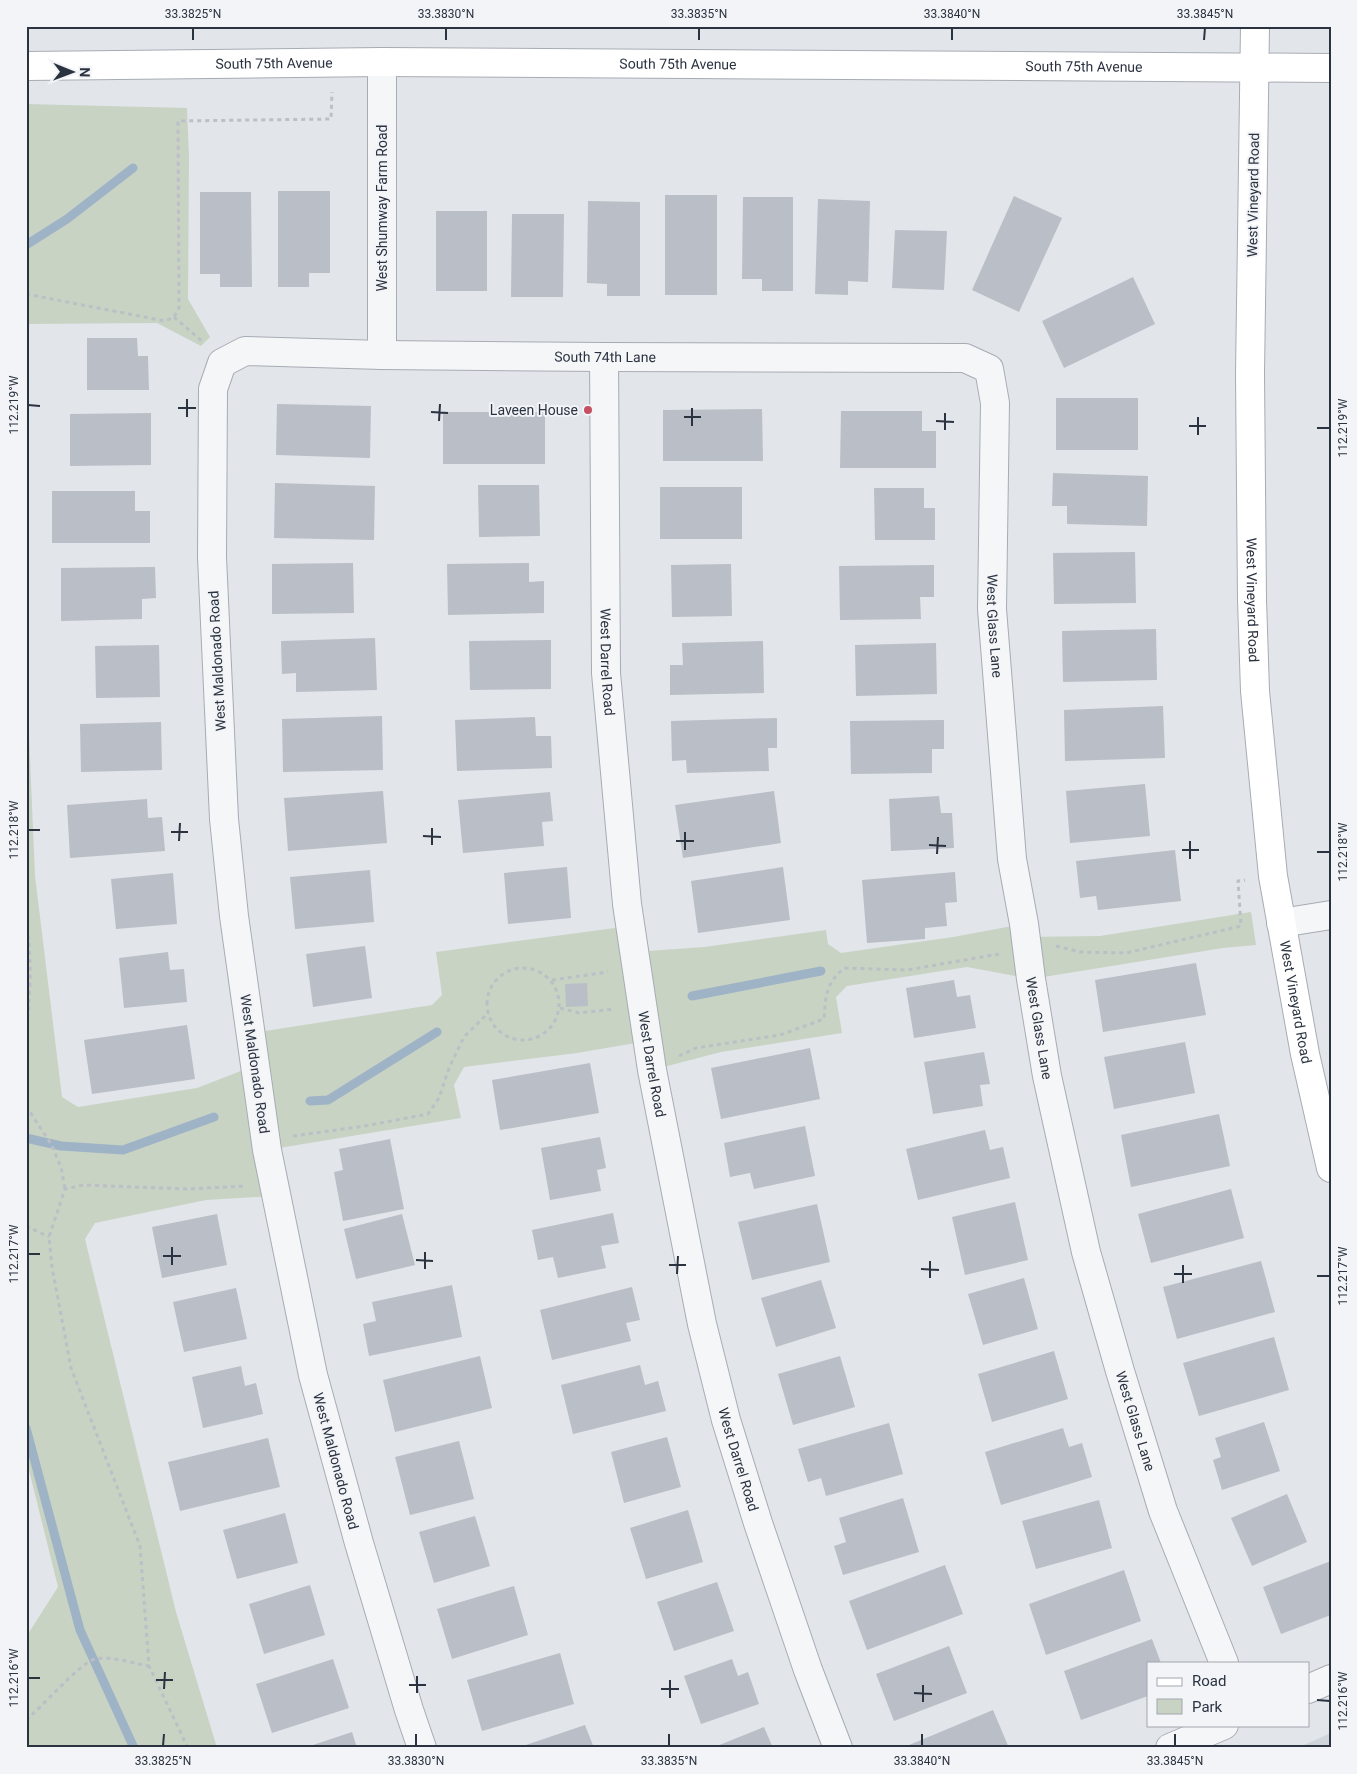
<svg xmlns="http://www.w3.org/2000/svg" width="1357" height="1774" font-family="Roboto,sans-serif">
<rect width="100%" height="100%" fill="#e2e5ea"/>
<path fill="#d0d4db" d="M1331,1733V1748H1297Z"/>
<path fill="#c8d3c4" d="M26,104L187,108L189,157L188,299L210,337L201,346L157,323L30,324L26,328Z
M26,663L35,876L62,1097L78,1107L197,1088L246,1069L240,1035L432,1005L442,995L436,952L630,926L634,952L704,947L826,930L828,944L841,953L953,937L1024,924L1026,937L1100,936L1251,912L1256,945L1223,948L1031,979L967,967L847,986L836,997L842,1033L721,1052L652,1070L647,1041L577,1053L464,1067L454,1085L461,1118L267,1150L275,1196L206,1200L95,1223L85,1239L176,1612L217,1748H26V1637L58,1587L26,1458Z"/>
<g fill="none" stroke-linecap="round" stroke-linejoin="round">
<path stroke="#9fb3c7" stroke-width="9" d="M26,245L67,219L133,168
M692,996L821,971
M310,1101L328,1100L437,1032
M26,1138L61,1146L123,1150L214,1117
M26,1428L80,1630L134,1748"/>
</g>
<path fill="#babec6" d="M278,191H330V273H309V287H278Z
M200,192H251L252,287H220V274H200Z
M665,195H717V295H665Z
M1014,196L1062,218L1019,312L972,290Z
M743,197H793V291H762V279H742Z
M818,199L870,201L868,282L848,281V295L815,294Z
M588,201L640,202V296H607V284L587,283Z
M436,211H487V291H436Z
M512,214H564L563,297H511Z
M895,230L947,231L944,290L892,288Z
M1133,277L1155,324L1064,368L1042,321Z
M87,338H137L138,356H148L149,390H87Z
M1056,398H1138V450H1056Z
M277,404L371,406L370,458L276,455Z
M762,409L763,461H663V410Z
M841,411H922V431H936V468H840Z
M443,412H545V464H443Z
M151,413V465L70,466V414Z
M1053,473L1148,476L1147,526L1067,524V506H1052Z
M275,483L375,486L374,540L274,538Z
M478,485H539L540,536L479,537Z
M660,487H742V539H660Z
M874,488H924V508H935V540H875Z
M52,491H135V511H150V543H52Z
M1135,552L1136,603L1054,604L1053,553Z
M353,563L354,613L272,614V564Z
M529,563V582L544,581V613L448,615L447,564Z
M731,564L732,616L672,617L671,565Z
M934,565V597H920L921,619L840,620L839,566Z
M155,567L156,598L142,599V619L61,621V568Z
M1156,629L1157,680L1063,682L1062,631Z
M375,638L377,690L296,692V673L282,674L281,641Z
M551,640V689L470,690L469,641Z
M763,641L764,693L670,695V665H683L682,643Z
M936,643L937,694L856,696L855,645Z
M159,645L160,697L96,698L95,646Z
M1163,706L1165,758L1065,761L1064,710Z
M382,716L383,770L283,772L282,719Z
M535,717L536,736H551L552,768L457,771L455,720Z
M777,718V748H768L769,771L687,773L686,760L672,761L671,721Z
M944,720V749H932V773L851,774L850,721Z
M161,722L162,770L81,772L80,724Z
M1145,784L1150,836L1070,843L1066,791Z
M383,791L387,843L288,851L284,798Z
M774,791L781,843L683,858L675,805Z
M550,792L553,821L542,822L544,846L463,853L458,800Z
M939,796L941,813H952L954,848L891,851L889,799Z
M147,799L148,818L162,817L165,851L70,858L67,805Z
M1175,850L1181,901L1098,910L1096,896L1080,898L1076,861Z
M567,867L571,918L508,924L504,873Z
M783,867L790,920L698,933L691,881Z
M370,870L374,922L295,929L290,877Z
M955,872L957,902L945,903L947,926L925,928V939L867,943L862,880Z
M173,873L177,924L116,929L111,879Z
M365,946L372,998L313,1007L306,954Z
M168,952L170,970L184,969L187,1002L124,1008L119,958Z
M1196,963L1206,1015L1103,1032L1095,980Z
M954,980L957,997L970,995L976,1028L914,1038L906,988Z
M587,983L588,1006L566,1007L565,984Z
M187,1025L195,1079L92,1094L84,1040Z
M1185,1042L1195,1093L1114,1109L1104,1057Z
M810,1048L820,1099L721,1119L711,1068Z
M984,1052L990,1084L980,1085L983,1106L933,1114L924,1062Z
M590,1063L599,1113L500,1130L492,1080Z
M1219,1114L1230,1166L1131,1187L1121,1135Z
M805,1126L815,1176L754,1189L750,1173L730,1177L724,1143Z
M985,1130L990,1150L1003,1147L1010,1178L918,1200L906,1149Z
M600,1137L606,1168L597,1170L601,1191L550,1200L541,1148Z
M390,1139L404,1209L343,1221L334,1172L343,1170L339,1149Z
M1231,1189L1244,1238L1151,1263L1138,1214Z
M1015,1202L1028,1260L965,1275L952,1217Z
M817,1204L830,1262L752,1280L738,1222Z
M613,1213L619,1243L601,1246L606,1268L558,1278L553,1257L538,1260L532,1230Z
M217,1214L227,1265L162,1278L152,1227Z
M402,1214L415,1265L356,1279L344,1229Z
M1261,1261L1275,1312L1177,1339L1163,1287Z
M1024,1278L1038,1329L983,1345L968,1294Z
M821,1280L836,1328L776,1347L761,1298Z
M452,1285L462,1337L369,1356L363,1324L376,1321L372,1302Z
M632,1287L640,1320L626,1323L631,1341L552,1360L540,1310Z
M236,1288L247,1339L184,1352L173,1302Z
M1274,1337L1289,1390L1199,1416L1183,1363Z
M1054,1351L1068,1399L992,1422L978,1374Z
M480,1356L492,1408L395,1432L383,1380Z
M840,1356L855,1407L793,1425L778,1374Z
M640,1365L645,1385L658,1381L666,1411L573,1434L561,1385Z
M241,1366L245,1386L256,1383L263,1414L203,1428L192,1377Z
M1264,1422L1280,1471L1222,1490L1213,1460L1221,1457L1215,1438Z
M889,1423L903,1474L826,1496L821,1478L808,1482L798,1449Z
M1063,1428L1069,1447L1082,1443L1092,1477L1001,1505L985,1452Z
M667,1437L681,1487L624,1503L611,1452Z
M268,1438L280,1487L180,1511L168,1462Z
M459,1441L474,1499L410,1515L395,1457Z
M1287,1494L1307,1542L1252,1566L1231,1518Z
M903,1498L919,1552L843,1575L834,1546L846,1542L839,1518Z
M1099,1500L1112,1548L1036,1569L1022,1521Z
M688,1510L703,1562L646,1579L630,1528Z
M285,1513L298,1563L237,1579L223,1530Z
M475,1516L490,1566L434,1583L419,1532Z
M1331,1561V1615L1281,1634L1263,1587Z
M945,1565L963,1614L867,1650L849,1601Z
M1124,1570L1141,1621L1046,1655L1029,1604Z
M717,1582L734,1631L674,1651L657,1602Z
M310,1585L325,1635L264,1654L249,1604Z
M514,1586L528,1635L452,1659L437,1609Z
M1152,1639L1161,1663H1148V1696L1081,1720L1064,1671Z
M949,1646L967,1693L894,1721L876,1674Z
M560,1653L574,1704L482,1731L467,1680Z
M333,1659L349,1708L272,1733L256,1684Z
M732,1659L738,1676L748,1672L759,1704L701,1724L684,1676Z
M993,1710L1009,1748H902Z
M585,1725L594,1748H520V1747Z
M764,1727L773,1748H712Z
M352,1732L357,1748H307V1747Z"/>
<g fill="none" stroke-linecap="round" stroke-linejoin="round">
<g stroke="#a7acb4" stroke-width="30">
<g id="street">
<path d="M382,355V62"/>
<path id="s1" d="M604,357L606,673L627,904L652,1070L702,1324L726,1420L758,1523L808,1670L838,1748"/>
<path d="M1281,923L1331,915"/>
<path d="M1308,1689L1331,1679"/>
<path id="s2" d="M422,1748L409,1710L359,1543L313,1375L267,1150L234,916L224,819L212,557L213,389L222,363L245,351L382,355L604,357L965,358L989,369L995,403L992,609L1012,859L1024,924L1031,979L1047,1076L1086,1252L1120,1371L1163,1511L1224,1663"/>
<path d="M1170,1748L1224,1725"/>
</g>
</g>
<g stroke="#a7acb4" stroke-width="30">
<g id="secondary">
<path id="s3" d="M1255,26L1250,374L1252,600L1255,691L1273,876L1305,1054L1331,1168"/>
<path id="s4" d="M26,66L382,62L1331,68"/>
</g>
</g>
<path stroke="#bcbfc5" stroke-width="3" stroke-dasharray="4 4" stroke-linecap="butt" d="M26,294L165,321L174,317L179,308L178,121L331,119L332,92
M174,317L204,343
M26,919C32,957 31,992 26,1031
M1056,946L1081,952L1126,953L1241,926L1238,881L1245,880
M487 1004a36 36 0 1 1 72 0a36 36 0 1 1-72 0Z
M552,980L608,972
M560,1008L579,1013L614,1009
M679,1056L696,1048L780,1035L824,1019C826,995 825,985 844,968L907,970L999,954
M26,1106L51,1144L61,1167L65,1189
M293,1136L365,1126L428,1114L439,1098L449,1068L464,1037L489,1012
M26,1226L49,1237
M26,1720C40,1709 81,1662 95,1659C112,1656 132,1663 149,1666
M188,1748L149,1666L140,1546L71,1368L52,1267L49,1237L65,1189L83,1185L188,1189L246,1186"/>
<use href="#street" stroke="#f5f6f8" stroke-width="28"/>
<use href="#secondary" stroke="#fff" stroke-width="28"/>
</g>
<path fill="none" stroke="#2b3341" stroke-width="2" d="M193,40V28M446,40V28M699,40V28M952,40V28M1204,40L1205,28M28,405L40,406M178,408H196M431,412L448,413M187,417V399M684,417H701M439,421L440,404M936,421L954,422M692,426V408M1189,426H1206M1317,428H1330M945,430V413M1198,435V417M28,830H40M171,832H188M423,836L441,837M179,841L180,823M676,841H694M432,845V828M929,845L946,846M685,850V832M1182,850H1199M1317,852H1330M937,854L938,837M1190,859V841M28,1254H40M163,1256H181M416,1260L433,1261M172,1265V1247M669,1265H686M425,1269V1252M921,1269L939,1270M677,1274L678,1256M1174,1274H1192M1317,1276H1330M930,1278V1261M1183,1283V1265M28,1678H40M156,1680H173M409,1685H426M164,1689L165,1672M661,1689H679M417,1693V1676M914,1693L932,1694M670,1698V1680M1317,1700L1330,1701M923,1702V1685M163,1746L164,1734M416,1746V1734M669,1746V1734M922,1746V1734M1175,1746V1734"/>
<circle fill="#c64f62" stroke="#f2f4f7" stroke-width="2" cx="588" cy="410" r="5"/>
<g text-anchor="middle" stroke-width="4" stroke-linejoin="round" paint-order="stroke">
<g font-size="14" fill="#2b3341" stroke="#f2f4f7">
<text dy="5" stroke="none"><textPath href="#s4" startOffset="248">South 75th Avenue</textPath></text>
<text dy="5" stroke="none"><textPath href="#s4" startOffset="652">South 75th Avenue</textPath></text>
<text dy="5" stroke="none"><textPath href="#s4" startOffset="1058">South 75th Avenue</textPath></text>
<text transform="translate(1253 195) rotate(-89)" y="5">West Vineyard Road</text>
<text transform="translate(382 208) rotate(-90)" y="5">West Shumway Farm Road</text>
<text dy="5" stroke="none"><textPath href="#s2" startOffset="1796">South 74th Lane</textPath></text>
<text dy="5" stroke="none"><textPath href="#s3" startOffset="574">West Vineyard Road</textPath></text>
<text dy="5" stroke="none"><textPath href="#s2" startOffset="2440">West Glass Lane</textPath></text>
<text transform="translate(217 661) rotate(-93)" y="5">West Maldonado Road</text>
<text dy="5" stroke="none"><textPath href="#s1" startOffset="305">West Darrel Road</textPath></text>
<text dy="5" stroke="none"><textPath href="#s3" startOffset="979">West Vineyard Road</textPath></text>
<text dy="5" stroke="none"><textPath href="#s2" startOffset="2845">West Glass Lane</textPath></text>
<text transform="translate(255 1064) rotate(82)" y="5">West Maldonado Road</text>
<text dy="5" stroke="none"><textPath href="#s1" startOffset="710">West Darrel Road</textPath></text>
<text dy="5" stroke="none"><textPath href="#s2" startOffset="3250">West Glass Lane</textPath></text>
<text dy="5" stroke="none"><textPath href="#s1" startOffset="1115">West Darrel Road</textPath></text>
<text transform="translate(336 1461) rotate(75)" y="5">West Maldonado Road</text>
</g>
<g font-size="14" fill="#2b3341" stroke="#f2f4f7" text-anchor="end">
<text x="578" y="415">Laveen House</text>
</g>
</g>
<rect width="1357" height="1774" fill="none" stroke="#f2f4f7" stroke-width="55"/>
<rect x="1147" y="1662" width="162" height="65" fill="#f2f4f7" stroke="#a2a7ae"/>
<rect x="1157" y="1678" width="25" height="8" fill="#ffffff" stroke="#a2a7ae"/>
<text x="1192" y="1686" font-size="15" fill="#2b3341">Road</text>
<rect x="1157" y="1699" width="25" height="15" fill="#c8d3c4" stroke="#a2a7ae"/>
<text x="1192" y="1712" font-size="15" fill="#2b3341">Park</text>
<g transform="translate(72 72) rotate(91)" stroke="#f2f4f7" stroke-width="4" paint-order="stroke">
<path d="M0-4L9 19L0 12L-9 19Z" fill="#2b3341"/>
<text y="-8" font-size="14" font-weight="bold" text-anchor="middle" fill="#2b3341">N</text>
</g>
<rect x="28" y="28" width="1302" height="1718" fill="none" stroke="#2b3341" stroke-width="2"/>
<g font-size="12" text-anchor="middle" fill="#2b3341">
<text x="193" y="18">33.3825°N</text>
<text x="446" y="18">33.3830°N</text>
<text x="699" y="18">33.3835°N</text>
<text x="952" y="18">33.3840°N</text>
<text x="1205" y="18">33.3845°N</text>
<text transform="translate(14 405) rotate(-90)" y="4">112.219°W</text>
<text transform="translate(1343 428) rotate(-90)" y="4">112.219°W</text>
<text transform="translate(14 830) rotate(-90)" y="4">112.218°W</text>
<text transform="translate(1343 852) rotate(-90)" y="4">112.218°W</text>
<text transform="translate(14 1254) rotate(-90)" y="4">112.217°W</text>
<text transform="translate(1343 1276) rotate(-90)" y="4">112.217°W</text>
<text transform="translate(14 1678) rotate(-90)" y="4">112.216°W</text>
<text transform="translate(1343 1701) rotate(-90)" y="4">112.216°W</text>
<text x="163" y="1765">33.3825°N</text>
<text x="416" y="1765">33.3830°N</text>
<text x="669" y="1765">33.3835°N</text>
<text x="922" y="1765">33.3840°N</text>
<text x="1175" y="1765">33.3845°N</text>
</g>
</svg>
